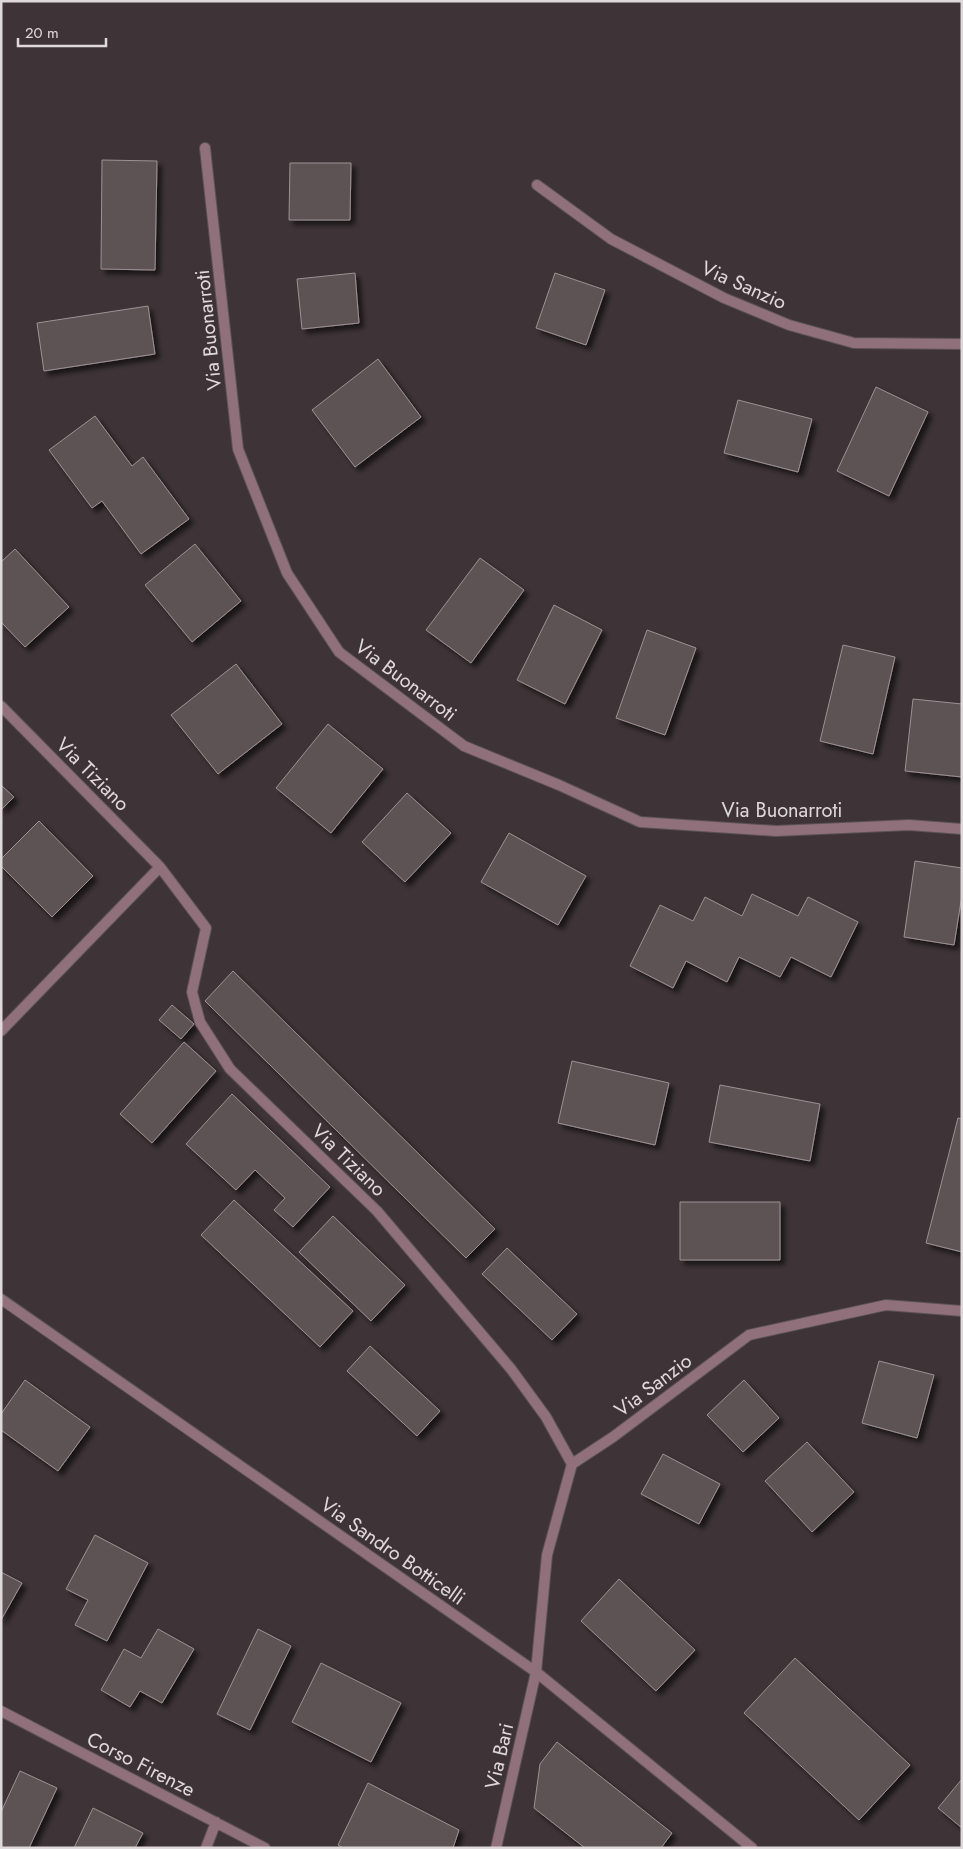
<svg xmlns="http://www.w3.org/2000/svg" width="963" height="1849" font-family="Jost,sans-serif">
<defs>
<filter id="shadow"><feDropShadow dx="4.5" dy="4.5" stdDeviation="2.5" flood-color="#0009"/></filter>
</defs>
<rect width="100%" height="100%" fill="#3e3437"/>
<path fill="#5d5255" stroke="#9d9195" filter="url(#shadow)" d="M102,160L157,161L155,270L101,269Z
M290,163H351L350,220H289Z
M355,273L359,323L302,329L297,279Z
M555,273L605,290L586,345L536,328Z
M148,306L155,354L44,371L37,323Z
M378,359L421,417L355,467L312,410Z
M876,387L928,412L889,496L837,471Z
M738,400L812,419L798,472L724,453Z
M95,416L132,466L143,457L189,519L141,554L102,501L92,508L49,450Z
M195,544L241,601L192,642L145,585Z
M15,549L69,607L25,647L1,622V562Z
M480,558L524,590L471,663L426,630Z
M554,605L602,630L565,704L517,680Z
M647,630L696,648L665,735L616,718Z
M843,645L895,657L873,754L820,741Z
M236,664L282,724L218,774L171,715Z
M913,699L962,704V777L905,771Z
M328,724L383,769L331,833L276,788Z
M1,785L14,797L1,810Z
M407,793L451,833L405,882L362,842Z
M39,821L93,876L52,917L1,866V859Z
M509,833L586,876L558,925L481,882Z
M915,861L962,868V895L954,945L904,937Z
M752,894L798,916L808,897L858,922L831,977L791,957L780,977L739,957L727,982L686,961L673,988L630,966L660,905L693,921L705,897L742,916Z
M233,971L495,1229L466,1258L205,1001Z
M172,1005L194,1024L181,1039L159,1020Z
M184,1042L216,1071L152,1143L120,1114Z
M572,1061L669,1083L655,1145L558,1123Z
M720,1085L820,1104L810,1161L709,1142Z
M232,1094L330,1187L293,1227L274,1210L285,1198L255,1170L236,1190L186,1144Z
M958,1118L962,1119V1252L926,1243Z
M234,1200L353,1311L320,1347L201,1235Z
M680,1202H780V1260H680Z
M333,1216L405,1285L371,1321L299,1252Z
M507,1248L577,1314L552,1340L482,1274Z
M370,1346L440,1411L417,1436L347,1371Z
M879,1361L934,1375L917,1438L862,1423Z
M25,1380L90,1427L58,1471L1,1430V1414Z
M744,1380L779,1418L743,1452L707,1415Z
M807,1442L854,1492L812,1532L765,1481Z
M663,1454L720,1484L699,1524L641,1494Z
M95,1535L148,1563L107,1641L75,1625L88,1600L66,1589Z
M1,1572L22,1583L1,1620Z
M619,1579L695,1650L656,1691L581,1621Z
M158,1629L194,1649L162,1703L140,1691L130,1707L101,1690L124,1649L141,1658Z
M258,1629L291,1646L250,1730L217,1714Z
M795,1658L910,1765L859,1820L744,1713Z
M321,1663L401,1703L371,1762L292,1722Z
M557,1742L672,1833L661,1848H585L534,1808L540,1764Z
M20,1771L57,1788L29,1848H1V1812Z
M962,1779V1828L938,1808Z
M368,1783L459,1830L453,1848H343L338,1845Z
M93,1808L143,1833L135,1848H74Z"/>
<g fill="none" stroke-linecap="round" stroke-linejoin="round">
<g stroke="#5b5255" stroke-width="12">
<path id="minor" d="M205,148L238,449L287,573L339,652L464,746L559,785L640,822L776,831L909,825L962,829
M537,185L611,239L724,298L789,325L854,343L962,344
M1,706L160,867L1,1031
M160,867L206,928L192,992L200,1022L230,1069L377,1211L511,1369L546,1417L572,1464
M1,1299L536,1672L752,1848
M1,1711L265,1848
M206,1848L216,1822
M496,1848L536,1672L547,1555L572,1464L613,1437L749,1335L886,1305L962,1311"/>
</g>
<use href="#minor" stroke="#8f707b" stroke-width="10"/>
</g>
<g text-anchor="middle" stroke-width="4.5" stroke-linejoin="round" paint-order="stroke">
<g font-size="20" fill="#e0d9db" stroke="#3e3437">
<text transform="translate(744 285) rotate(24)" y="7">Via Sanzio</text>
<text transform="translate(208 330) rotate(-96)" y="7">Via Buonarroti</text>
<text transform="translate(406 680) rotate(37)" y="7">Via Buonarroti</text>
<text transform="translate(93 774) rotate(45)" y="7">Via Tiziano</text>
<text x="782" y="817">Via Buonarroti</text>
<text transform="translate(349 1160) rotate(44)" y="7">Via Tiziano</text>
<text transform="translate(653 1385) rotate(-37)" y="7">Via Sanzio</text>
<text transform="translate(393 1551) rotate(35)" y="7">Via Sandro Botticelli</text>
<text transform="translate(499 1756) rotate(-77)" y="7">Via Bari</text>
<text transform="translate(141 1764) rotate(27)" y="7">Corso Firenze</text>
</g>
</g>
<rect width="963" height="1849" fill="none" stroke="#e0d9db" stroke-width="5"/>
<path d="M18 38v8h88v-8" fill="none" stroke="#e0d9db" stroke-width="2.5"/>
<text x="25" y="38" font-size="15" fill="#e0d9db" stroke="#3e3437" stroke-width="4" paint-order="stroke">20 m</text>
</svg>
